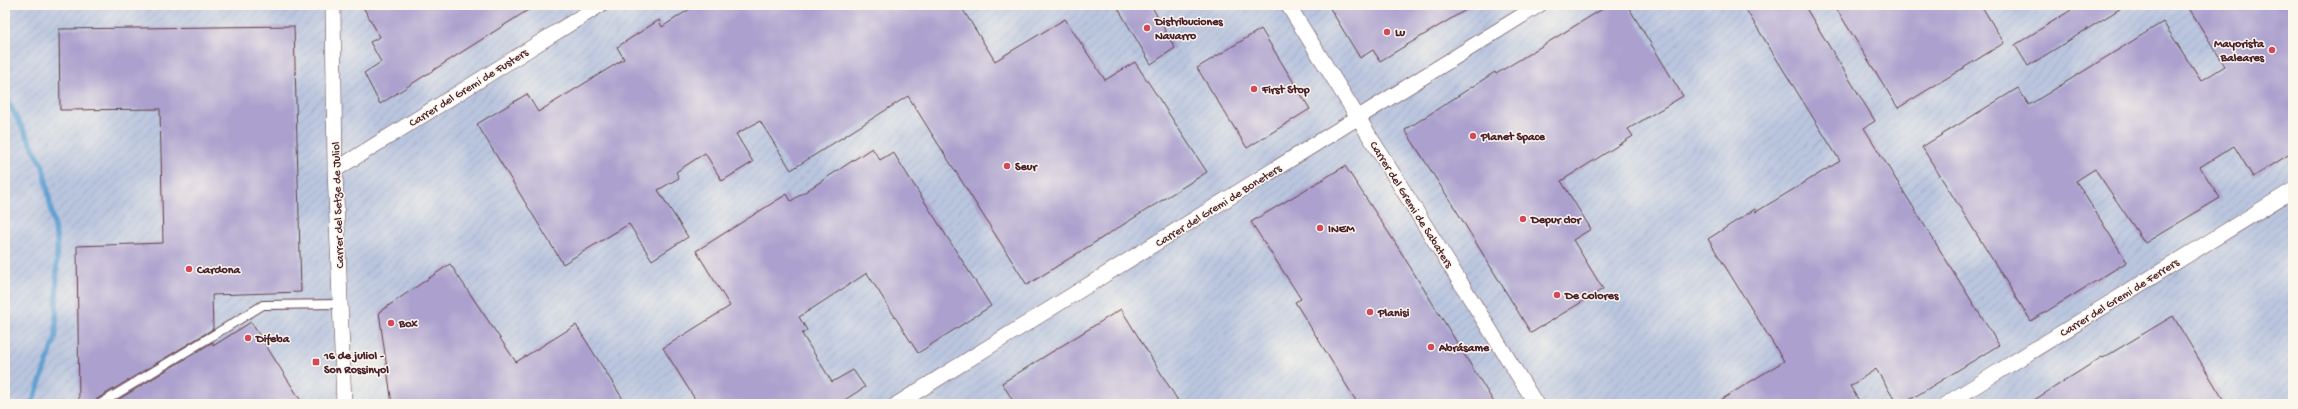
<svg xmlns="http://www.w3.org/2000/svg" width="2298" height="409" font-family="'Gochi Hand',sans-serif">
<defs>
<pattern id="industrial-furrows" width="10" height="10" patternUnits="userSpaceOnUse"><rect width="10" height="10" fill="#b9c5de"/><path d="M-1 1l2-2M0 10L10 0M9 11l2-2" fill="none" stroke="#a1a9bf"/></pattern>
</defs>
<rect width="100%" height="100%" fill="#fbf7ec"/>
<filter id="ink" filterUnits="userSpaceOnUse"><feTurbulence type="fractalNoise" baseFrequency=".025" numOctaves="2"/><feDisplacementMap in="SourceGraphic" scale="8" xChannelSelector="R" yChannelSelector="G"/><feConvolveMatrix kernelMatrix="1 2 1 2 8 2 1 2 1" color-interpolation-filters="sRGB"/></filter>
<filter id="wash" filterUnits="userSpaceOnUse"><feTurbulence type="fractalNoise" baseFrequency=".012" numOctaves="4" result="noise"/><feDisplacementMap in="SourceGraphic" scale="16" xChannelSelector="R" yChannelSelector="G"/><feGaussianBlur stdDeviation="0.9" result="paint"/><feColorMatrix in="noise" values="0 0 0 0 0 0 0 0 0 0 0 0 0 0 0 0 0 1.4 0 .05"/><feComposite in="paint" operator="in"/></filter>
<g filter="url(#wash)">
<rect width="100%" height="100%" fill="#f6ecd6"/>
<path fill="url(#industrial-furrows)" d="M5,5H2293V404H5Z"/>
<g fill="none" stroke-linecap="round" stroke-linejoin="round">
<path stroke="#60a0d2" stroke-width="5" d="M5,96L43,166L57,241L56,337L32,404"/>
</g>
<g id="blocks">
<path fill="#aca1ce" d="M362,5H536L380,104L364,73L381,62L370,42L380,37Z
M696,5H960L995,61L1065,19L1105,80L1135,62L1207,172L1027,285L908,96L791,170L760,121L736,134L753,162L722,181L705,153L676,172L679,178L658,190L688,237L652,260L629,224L563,264L477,124L527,94L538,112L624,59L617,47L659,20L662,27Z
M1116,5H1151L1175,48L1151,64Z
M1328,5H1474L1380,61L1373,50L1360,58Z
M1609,5H1627L1683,96L1628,129L1633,136L1561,181L1591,229L1573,240L1603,289L1531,333L1456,210L1405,130L1495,72L1496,74Z
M1743,5H1804L1875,121L1864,128L1999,345L1903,404H1897L1876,369L1850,386L1861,404H1714L1784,361L1708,239L1755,209L1756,212L1840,161Z
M1834,5H1981L2004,43L1898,108Z
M2079,5H2126L2028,66L2015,45Z
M2187,5H2293V152L2253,177L2234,146L2200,167L2220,198L2145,243L2095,169L2076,181L2127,262L2031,321L1922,147L2018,88L2029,105L2163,22L2201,81L2225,66Z
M294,26L301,292L212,295L213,329L97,399L95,404H79L77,246L163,243L160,109L60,110L59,29Z
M1261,29L1310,109L1247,148L1197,68Z
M872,148L880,160L893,152L991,306L918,353L867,273L799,317L807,330L802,334L832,382L853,370L865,387L838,404H698L663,348L730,306L696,251L787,194L791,201Z
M1345,166L1394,241L1495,404H1358L1295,302L1301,299L1251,222Z
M450,264L516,362L576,325L626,404H392L379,312Z
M1121,309L1180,404H1015L1002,383Z
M2173,316L2226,404H2028L2102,357L2103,358Z
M251,322L303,404H111L213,342V346Z"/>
</g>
</g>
<g filter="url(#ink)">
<use href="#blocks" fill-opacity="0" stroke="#643e45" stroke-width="1"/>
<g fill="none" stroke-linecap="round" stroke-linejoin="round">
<g stroke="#643e45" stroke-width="10">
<path id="lane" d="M100,404L263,305L340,304"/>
</g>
<g stroke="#643e45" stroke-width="16">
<path id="street" d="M333,5L335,170L344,404
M1288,5L1536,404
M335,170L600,5
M897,404L1539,5
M1946,404L2293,190"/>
</g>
<use href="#lane" stroke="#fff" stroke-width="8"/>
<use href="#street" stroke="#fff" stroke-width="15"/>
</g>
</g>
<g fill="#d1495b" stroke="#fbf7ec" stroke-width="1.5">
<circle cx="1147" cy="28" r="4"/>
<circle cx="1387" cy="32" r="4"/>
<circle cx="2272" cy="50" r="4"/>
<circle cx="1254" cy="89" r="4"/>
<circle cx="1473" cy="136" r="4"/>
<circle cx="1007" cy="166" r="4"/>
<circle cx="1523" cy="219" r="4"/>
<circle cx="1320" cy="228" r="4"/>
<circle cx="189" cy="269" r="4"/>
<circle cx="1557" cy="295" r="4"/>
<circle cx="1370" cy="312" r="4"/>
<circle cx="391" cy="323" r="4"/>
<circle cx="248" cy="338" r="4"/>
<circle cx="1431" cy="347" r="4"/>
<rect x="312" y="358" width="8" height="8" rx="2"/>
</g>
<g text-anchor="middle" stroke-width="3" stroke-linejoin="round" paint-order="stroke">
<g font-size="12" font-weight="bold" fill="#4a1f2b" stroke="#fbf7ec" text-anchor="start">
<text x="1155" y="25">Distribuciones<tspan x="1155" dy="14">Navarro</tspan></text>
<text x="1395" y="36">Lu</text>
<text x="2264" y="47" text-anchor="end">Mayorista<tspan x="2264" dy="14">Baleares</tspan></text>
<text x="1262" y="93">First Stop</text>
<text x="1481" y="140">Planet Space</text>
<text x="1015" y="170">Seur</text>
<text x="1531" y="223">Depur clor</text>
<text x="1328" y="232">INEM</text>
<text x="197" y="273">Cardona</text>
<text x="1565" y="299">De Colores</text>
<text x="1378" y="316">Planisi</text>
<text x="399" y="327">Box</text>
<text x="256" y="342">Difeba</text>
<text x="1439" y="351">Abrásame</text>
<text x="324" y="359">16 de juliol -<tspan x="324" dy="14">Son Rossinyol</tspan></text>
</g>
<g font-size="12" fill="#4a1f2b" stroke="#fbf7ec">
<text transform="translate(468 87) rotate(-32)" y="4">Carrer del Gremi de Fusters</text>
<text transform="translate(1412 204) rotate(58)" y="4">Carrer del Gremi de Sabaters</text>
<text transform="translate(337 205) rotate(-92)" y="4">Carrer del Setze de Juliol</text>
<text transform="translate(1218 205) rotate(-32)" y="4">Carrer del Gremi de Boneters</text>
<text transform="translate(2119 297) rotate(-32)" y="4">Carrer del Gremi de Ferrers</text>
</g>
</g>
<rect width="2298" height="409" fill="none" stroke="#fbf7ec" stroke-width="20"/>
</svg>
